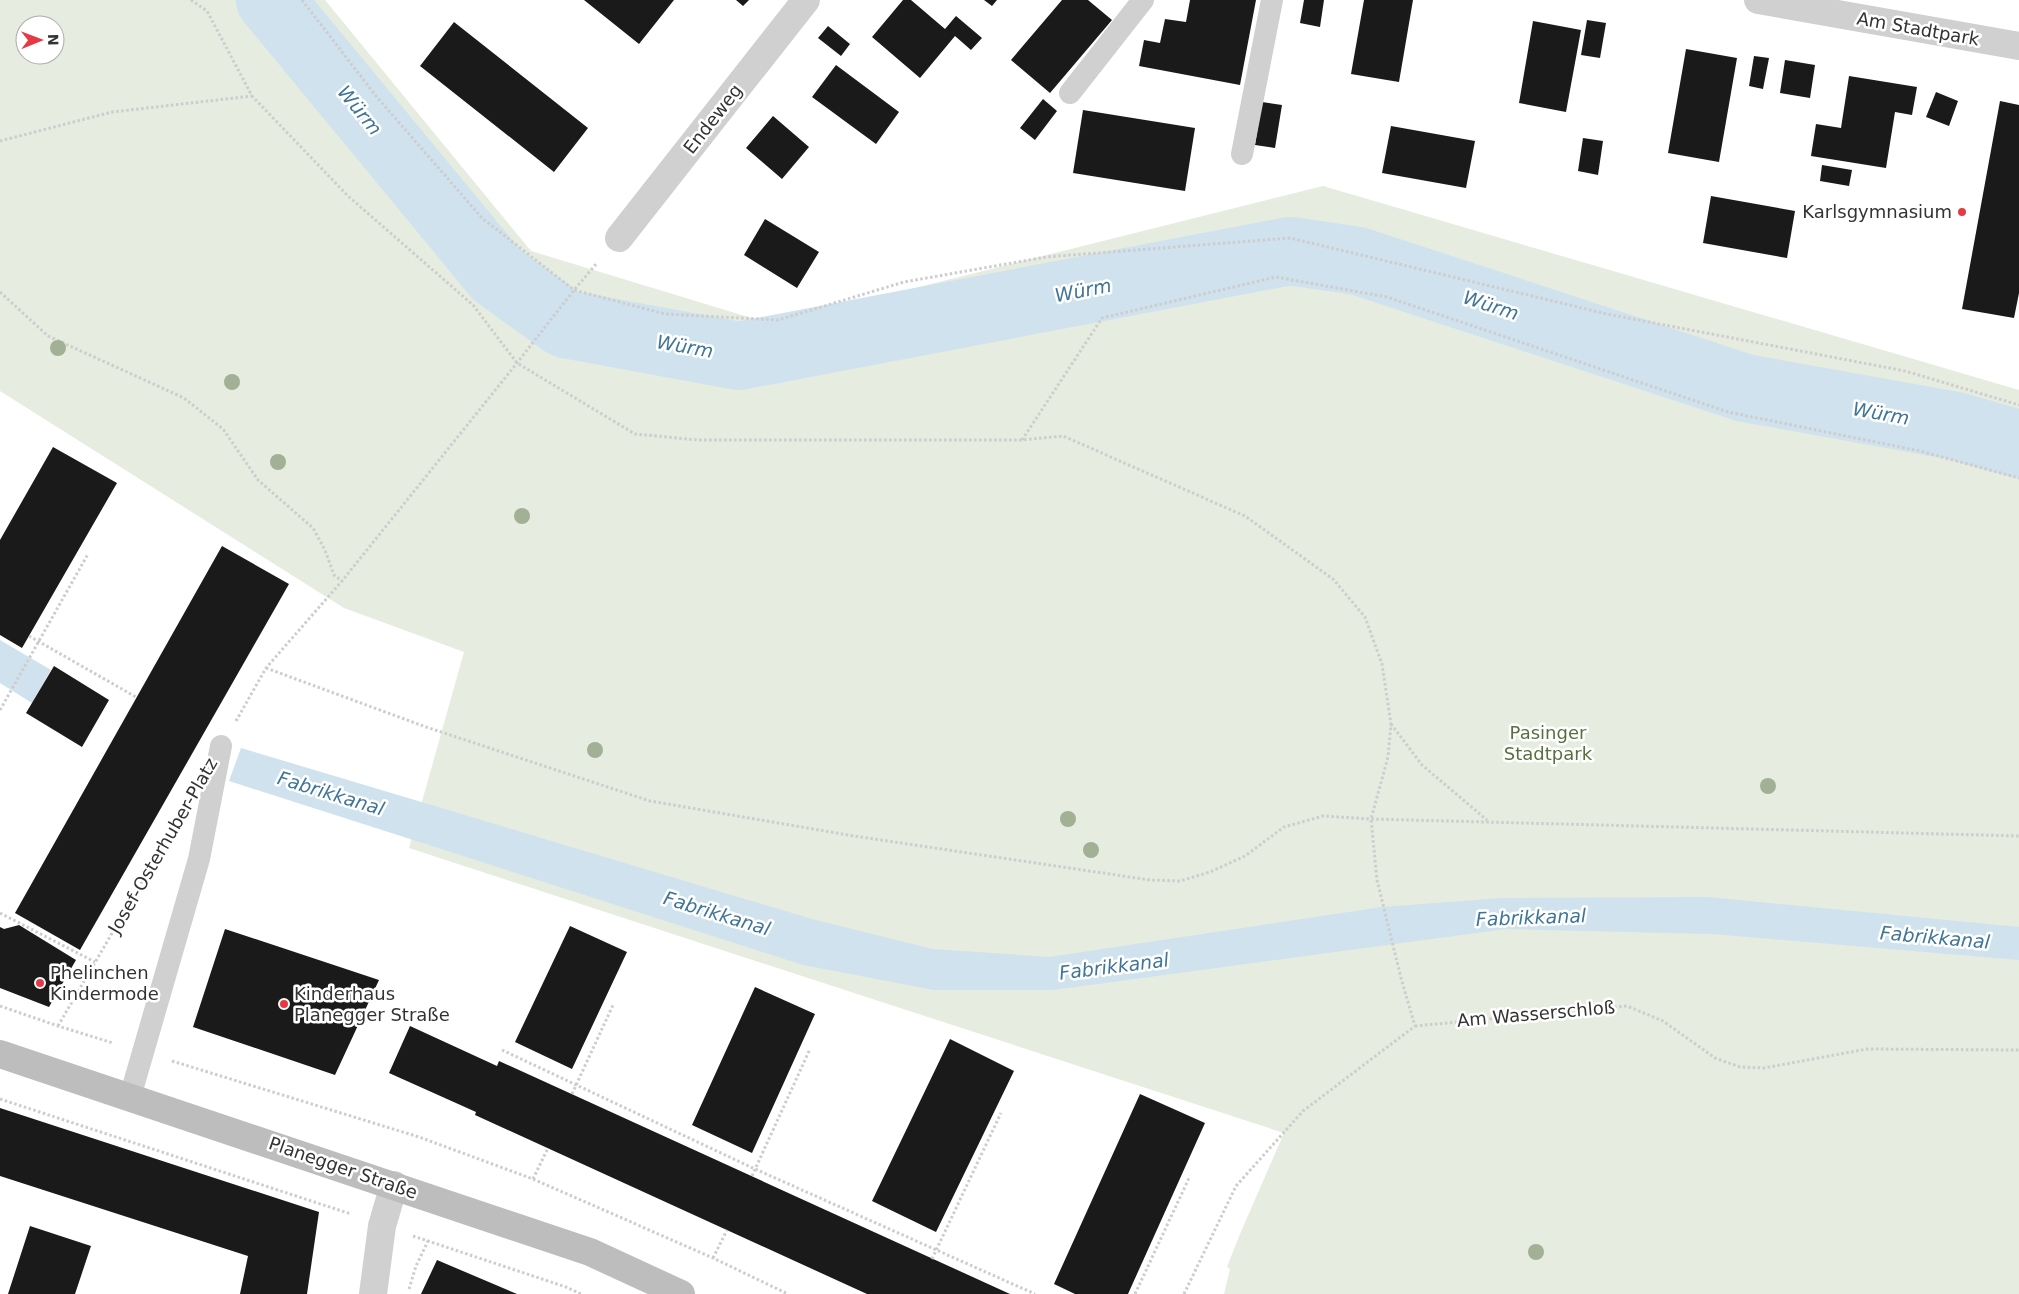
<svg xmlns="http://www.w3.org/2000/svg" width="2019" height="1294" font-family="'DejaVu Sans',sans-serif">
<rect width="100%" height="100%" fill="#fff"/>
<path fill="#e6ecdf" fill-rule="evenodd" d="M0,0H325L531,251L771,324L1323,186L2019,390V1294H1224L1230,1269L1227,1267L1240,1234L1284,1133L409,848L464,652L344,608L0,391ZM25,25H55V55H25Z"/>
<path fill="#cfe2ee" d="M0,640L51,670L32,703L0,683Z
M241,748L812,919L933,949L1049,957L1382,907L1503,898L1708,897L2019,927V960L1712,934L1506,929L1053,990H934L803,965L229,781Z"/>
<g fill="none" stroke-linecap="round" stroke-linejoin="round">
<path stroke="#cfe2ee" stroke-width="68" d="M270,0L497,275L565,324L739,356L1290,251L1358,261L1745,388L1956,426L2019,444"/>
</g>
<path fill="#1a1a1a" d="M584,0H674L639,44Z
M736,0H749L743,6Z
M903,0H911L945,29L956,16L982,38L971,50L955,36L920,78L872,37Z
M984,0H997L992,6Z
M1062,0H1088L1112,20L1050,93L1011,60Z
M1190,0H1256L1240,85L1139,66L1144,40L1160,43L1165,19L1186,22Z
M1304,0H1324L1320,27L1300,23Z
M1364,0H1413L1399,82L1351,74Z
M1587,20L1606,23L1600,58L1581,55Z
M1533,21L1581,30L1566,112L1519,103Z
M454,22L588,128L554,172L420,66Z
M828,26L850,44L841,56L818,38Z
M1686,49L1737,58L1719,162L1668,153Z
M1754,56L1769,58L1763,89L1749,86Z
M1785,60L1815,65L1810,98L1780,93Z
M836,65L899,112L876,144L812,97Z
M1849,76L1917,87L1912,115L1895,112L1886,168L1811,156L1816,124L1841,128Z
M1936,92L1958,101L1949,126L1926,117Z
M1043,99L1057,111L1035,140L1020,128Z
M2000,101L2019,105V293L2014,318L1962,309Z
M1262,102L1282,105L1275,148L1255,145Z
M1083,110L1195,128L1185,191L1073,173Z
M773,116L809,147L782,179L746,148Z
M1391,126L1475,141L1466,188L1382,173Z
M1583,138L1603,141L1598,175L1578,171Z
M1822,165L1852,170L1849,186L1820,181Z
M1711,196L1795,211L1787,258L1703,243Z
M765,219L819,252L797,288L744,255Z
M53,447L117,483L22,648L0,635V540Z
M222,546L289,584L80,950L15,913Z
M54,666L109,700L82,747L26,713Z
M19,925L76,960L49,1007L0,988V927L4,929Z
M570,926L627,952L572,1069L515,1042Z
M225,929L379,980L335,1075L193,1027Z
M755,987L815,1014L752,1153L692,1125Z
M410,1026L497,1066L499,1061L1010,1294H867L475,1115L476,1112L389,1073Z
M950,1039L1014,1071L936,1232L872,1201Z
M1140,1094L1205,1123L1128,1294H1075L1054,1284Z
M0,1108L319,1212L307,1294H240L248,1256L0,1176Z
M30,1226L91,1246L75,1294H8Z
M437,1260L517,1294H421Z"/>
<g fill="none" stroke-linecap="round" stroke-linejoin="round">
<path stroke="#cdcdcd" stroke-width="3" stroke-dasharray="2.5 2.5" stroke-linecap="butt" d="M191,0L207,11L252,96L348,196L473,305L517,363L635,434L698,440H1022L1063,436L1245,516L1333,579L1365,617L1382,664L1391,724L1388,757L1371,819L1377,880L1401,978L1415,1026
M302,0L376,96L482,218L574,290L665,314L778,320L904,282L1046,257L1290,238L1607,314L1905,371L2019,405
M0,141L112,112L252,96
M0,292L48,336L184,398L223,429L258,480L313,528L325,550L334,575L342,581
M1022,440L1102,318L1276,277L1387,297L1728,412L1920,451L2019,478
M29,636L136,697
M266,668L426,727L650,801L854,836L1150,880L1180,881L1210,872L1245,856L1284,827L1323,816L1371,819L2019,836
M0,710L88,554
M236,721L266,668L342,581L517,363L574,290L597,263
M1391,724L1422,765L1487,820
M0,913L95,962
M0,1006L58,1026L113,1043
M58,1026L171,832
M1415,1026L1627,1006L1663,1021L1715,1058L1740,1067L1764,1068L1867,1049L2019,1050
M502,1050L755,1169L1035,1294
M172,1061L419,1137L533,1179L713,1258L788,1294
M572,1094L613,1005
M0,1099L351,1214
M752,1176L810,1049
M533,1179L548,1148
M413,1236L566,1287L581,1294
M713,1258L727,1230
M932,1259L1001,1113
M409,1289L416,1266L428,1241
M1135,1294L1190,1176
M1184,1294L1236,1186L1303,1111L1415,1026"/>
<path stroke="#d0d0d0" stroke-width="22" d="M1070,93L1143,0
M1242,154L1272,0
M130,1097L199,859L221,746"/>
<path stroke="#d0d0d0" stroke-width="28" d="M1758,0L2019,46
M619,238L806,0
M373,1294L382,1226L394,1185"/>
<path stroke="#bdbdbd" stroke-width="28" d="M0,1054L590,1252L681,1294"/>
</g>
<g fill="#a2b095">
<circle cx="58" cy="348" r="8"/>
<circle cx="232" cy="382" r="8"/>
<circle cx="278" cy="462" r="8"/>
<circle cx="522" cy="516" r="8"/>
<circle cx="595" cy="750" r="8"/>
<circle cx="1768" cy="786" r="8"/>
<circle cx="1068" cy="819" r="8"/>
<circle cx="1091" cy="850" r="8"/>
<circle cx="1536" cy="1252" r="8"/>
</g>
<g fill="#e63946" stroke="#fff" stroke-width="2">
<circle cx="1962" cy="212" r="5"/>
<circle cx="40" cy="983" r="5"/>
<circle cx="284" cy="1004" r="5"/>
</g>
<g text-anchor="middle" stroke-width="5" stroke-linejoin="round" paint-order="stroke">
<g font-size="18" fill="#333" stroke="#fff">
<text transform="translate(1918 29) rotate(10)" y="6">Am Stadtpark</text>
<text transform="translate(713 119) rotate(-52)" y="6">Endeweg</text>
<text transform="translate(163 846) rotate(-60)" y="6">Josef-Osterhuber-Platz</text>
<text transform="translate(1536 1014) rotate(-5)" y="6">Am Wasserschloß</text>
<text transform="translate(343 1168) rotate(19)" y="6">Planegger Straße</text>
</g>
<g font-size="18" fill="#333" stroke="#fff" text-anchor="start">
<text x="1952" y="218" text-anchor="end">Karlsgymnasium</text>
<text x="50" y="979">Phelinchen<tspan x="50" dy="21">Kindermode</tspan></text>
<text x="294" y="1000">Kinderhaus<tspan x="294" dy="21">Planegger Straße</tspan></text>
</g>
<g font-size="18" fill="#56703f" stroke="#fff">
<text x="1548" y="739">Pasinger<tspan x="1548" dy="21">Stadtpark</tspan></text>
</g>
<g font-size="19" font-style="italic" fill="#3f7597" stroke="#fff">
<text transform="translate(360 110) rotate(51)" y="7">Würm</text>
<text transform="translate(1083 290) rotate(-11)" y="7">Würm</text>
<text transform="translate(1491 305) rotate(18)" y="7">Würm</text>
<text transform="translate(685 346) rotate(10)" y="7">Würm</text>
<text transform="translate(1881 413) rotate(10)" y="7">Würm</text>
<text transform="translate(331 793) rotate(17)" y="7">Fabrikkanal</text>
<text transform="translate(717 913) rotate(17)" y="7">Fabrikkanal</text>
<text transform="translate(1531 917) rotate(-2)" y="7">Fabrikkanal</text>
<text transform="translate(1935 937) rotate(5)" y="7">Fabrikkanal</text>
<text transform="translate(1114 966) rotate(-7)" y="7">Fabrikkanal</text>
</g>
</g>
<g transform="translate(40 40) rotate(89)"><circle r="24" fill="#ffffff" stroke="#adadad"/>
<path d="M0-4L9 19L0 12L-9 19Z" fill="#e63946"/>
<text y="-8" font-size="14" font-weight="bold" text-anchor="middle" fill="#333333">N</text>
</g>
</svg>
